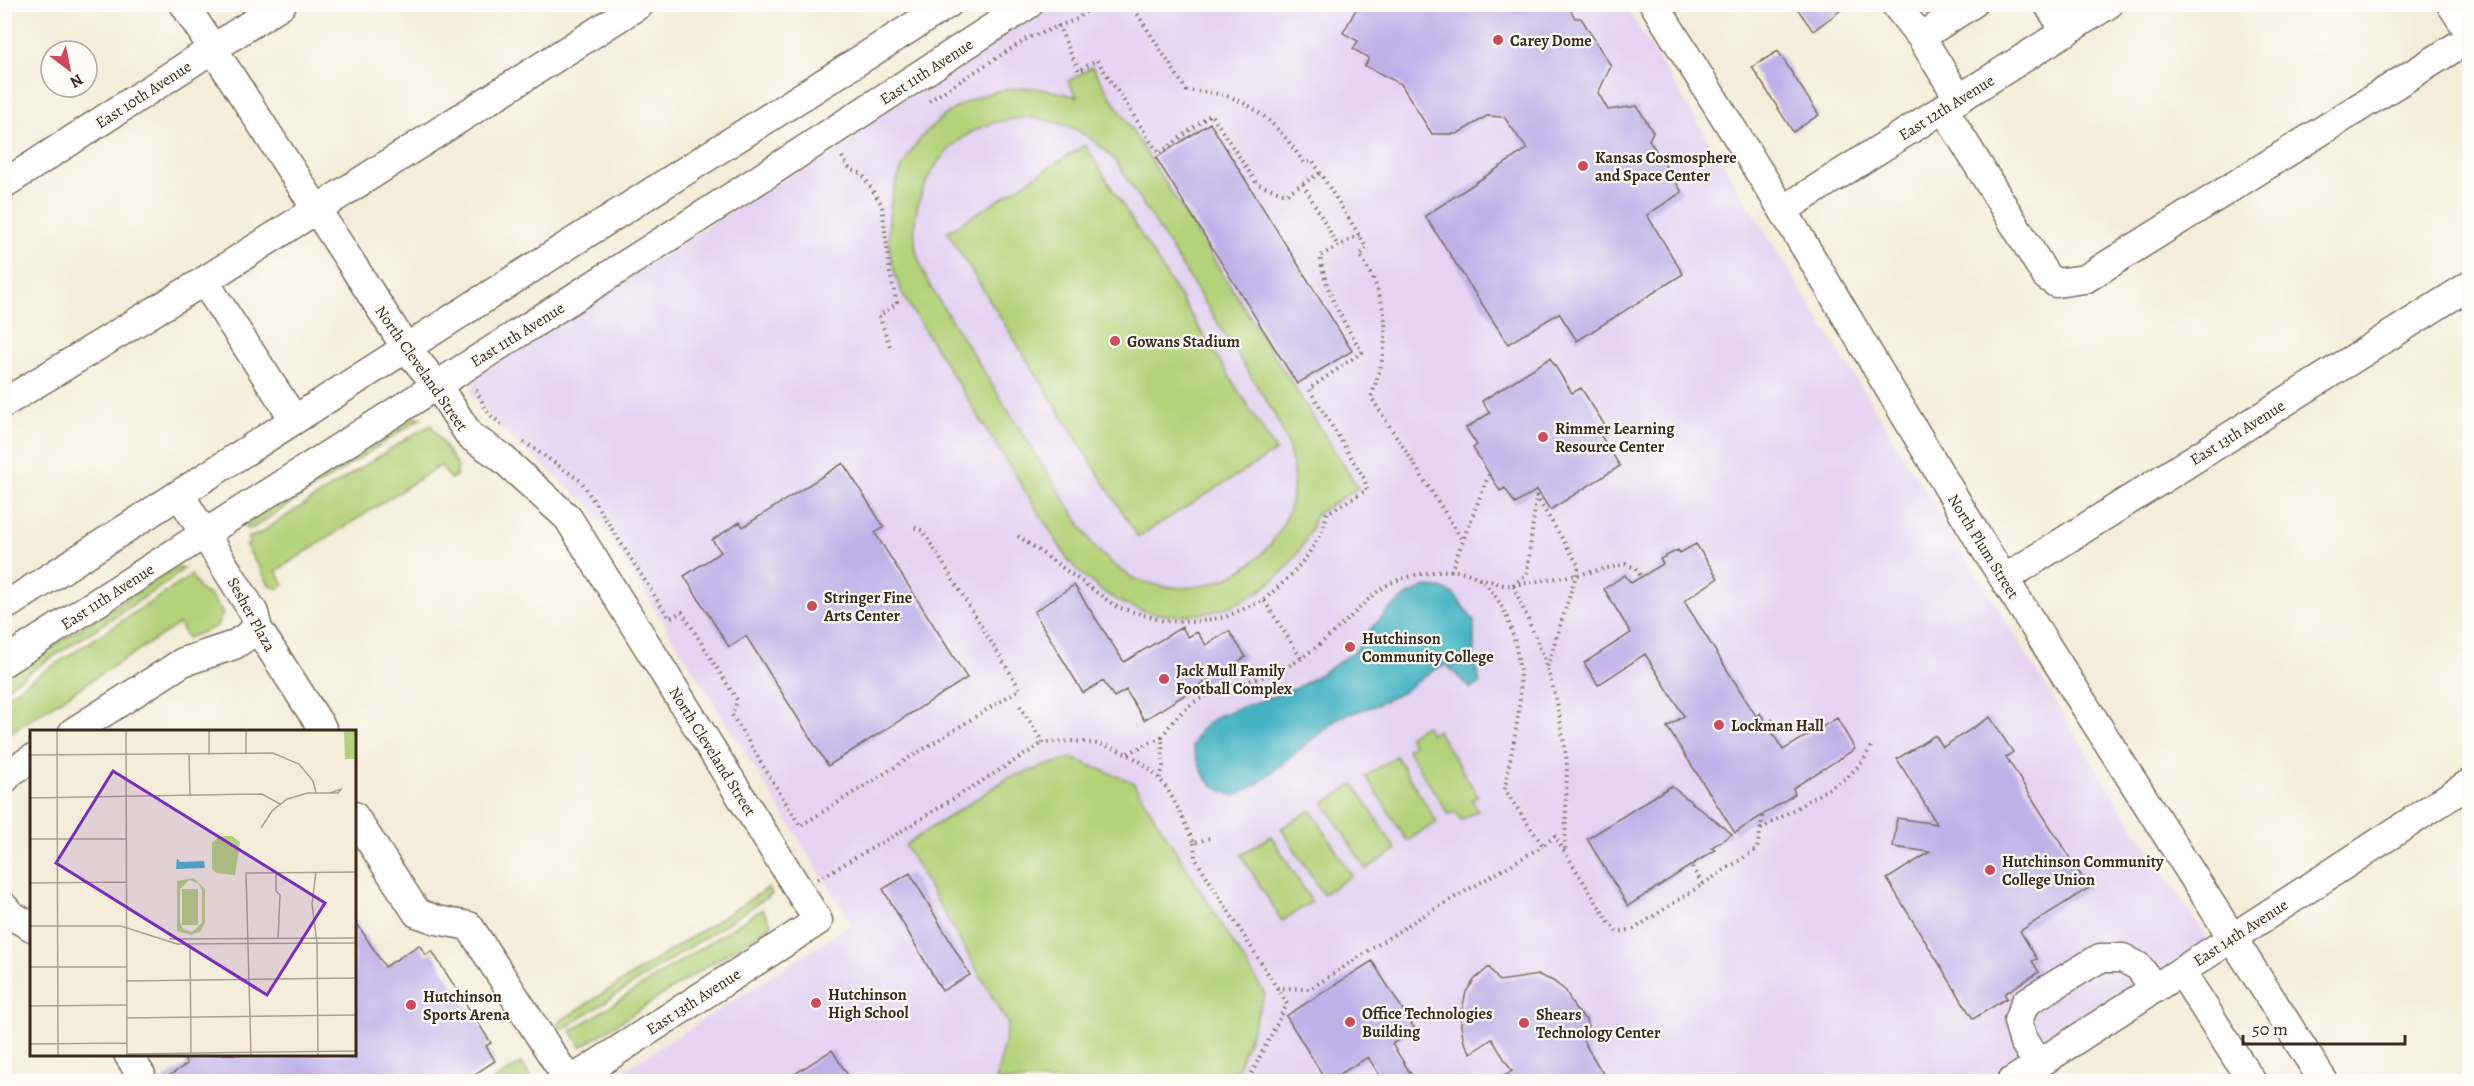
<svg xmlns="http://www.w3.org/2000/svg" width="2474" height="1086" font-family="Alegreya,serif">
<rect width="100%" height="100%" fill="#fdfcf7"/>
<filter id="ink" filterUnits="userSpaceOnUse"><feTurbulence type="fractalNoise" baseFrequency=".0167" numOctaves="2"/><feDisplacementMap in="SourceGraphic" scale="12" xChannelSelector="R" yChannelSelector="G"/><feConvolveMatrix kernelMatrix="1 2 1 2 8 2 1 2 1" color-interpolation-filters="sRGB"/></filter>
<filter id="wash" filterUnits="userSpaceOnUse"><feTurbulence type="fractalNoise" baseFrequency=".008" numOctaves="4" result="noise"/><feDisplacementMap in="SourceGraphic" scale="24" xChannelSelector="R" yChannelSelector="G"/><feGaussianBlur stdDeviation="1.35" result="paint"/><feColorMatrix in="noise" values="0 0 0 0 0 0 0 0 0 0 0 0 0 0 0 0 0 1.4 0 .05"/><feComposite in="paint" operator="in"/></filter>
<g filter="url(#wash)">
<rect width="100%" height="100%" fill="#f4edd9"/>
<path fill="#e4d3f1" d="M1063,5H1625L2108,787L2211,945L1996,1081H608L852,924L592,508L490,419L471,393L474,378L1011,30Z"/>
<path fill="#b4d279" stroke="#787e4c" stroke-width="1.5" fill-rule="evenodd" d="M1092,67L1358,488L1316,514C1296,586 1218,630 1145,611C1115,604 1090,584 1069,561L908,304C855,209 915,89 1028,88C1044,88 1062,93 1077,97L1068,81ZM1029,117C1068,122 1089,133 1116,161L1274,413C1287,439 1298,467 1292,497C1280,559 1217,599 1157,585C1150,583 1141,582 1135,579C1120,571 1107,559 1095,548L931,288C925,276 919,263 916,250C908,200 935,149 980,128C995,121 1012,119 1029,117Z
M1085,145L1276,451L1138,537L947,232Z
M415,417L421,418L253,528L247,529L245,526L248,522L409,418Z
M431,425L458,467L456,476L450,479L441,465L276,571L284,585L278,589L270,586L246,546L250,543L247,538L257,535L409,437Z
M174,568H184L171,580L5,688V677Z
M191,574L200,590L211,596L223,614L216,627L187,638L179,624L5,736V697L185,580Z
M1425,725L1431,734L1437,730L1478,796L1472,800L1478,810L1461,820L1455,811L1449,815L1407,749L1413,745L1408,736Z
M1396,756L1437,822L1407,841L1366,776Z
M1071,758L1133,782L1265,994L1233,1081H996L1008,1024L905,845L1008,778Z
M1354,784L1396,850L1366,869L1324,803Z
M1311,810L1352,876L1323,894L1281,828Z
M1271,836L1312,902L1282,921L1241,855Z
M768,888L772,894L562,1030L557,1023Z
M762,909L772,925L581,1047L571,1031Z
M521,1063L532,1079L528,1081H492Z"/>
<path fill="#47b4c3" stroke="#416f70" stroke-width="1.5" d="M1425,587L1441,588L1454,594L1474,621V649L1480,684L1470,688L1446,665L1431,672L1403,692L1374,706L1340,717L1256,785L1235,796C1203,785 1204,777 1192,746L1200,730L1217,716L1297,688L1333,666L1355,651L1373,626L1392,607L1408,595Z"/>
<g id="blocks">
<path fill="#bfb1e8" d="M1359,4H1567L1575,18H1581L1611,66L1598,93L1608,110L1637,106L1653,132L1649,140L1682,192L1647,215L1683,274L1577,341L1559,313L1508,344L1425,216L1527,149L1504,117L1487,116L1457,134H1432L1401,84L1365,66L1369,58L1353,49L1358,41L1343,33Z
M1794,4H1849L1813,31Z
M1778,51L1819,115L1793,132L1752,67Z
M1210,123L1352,351L1297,384L1156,158Z
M1550,358L1572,393L1581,388L1606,427L1598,431L1620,466L1550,510L1537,490L1515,504L1505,488L1500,491L1473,448L1477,445L1466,428L1490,413L1482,401Z
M843,463L884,527L875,533L967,678L828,766L746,636L729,647L684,576L721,552L712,540L740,522L743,527Z
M1696,544L1718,578L1684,601L1756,716L1760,713L1783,750L1837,718L1855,749L1793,788L1795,794L1735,833L1667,727L1684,716L1645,654L1598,685L1584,663L1631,633L1604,589L1625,575L1631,583L1663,564L1660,559L1678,550L1680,553Z
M1074,585L1124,662L1182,627L1188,637L1197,632L1206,645L1229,631L1246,657L1144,720L1126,690L1114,697L1103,681L1083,693L1034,612Z
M1990,717L2013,752L2006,757L2089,888L2020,931L2037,959L2032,961L2039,972L2004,994L2007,998L1973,1019L1887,879L1930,852L1893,847L1897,818L1937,824L1897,759L1935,735L1943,747Z
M1671,786L1732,834L1711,848L1715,850L1628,906L1587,839Z
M910,873L970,975L942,991L883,889Z
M354,919L385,967L419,945L426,955L432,951L491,1043L486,1046L495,1061L463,1082H160L187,1064L180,1054H354Z
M1372,961L1415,1029L1392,1044L1416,1082H1384L1368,1057L1327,1082L1286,1016Z
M1489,967L1499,981L1539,975L1553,981L1566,991L1575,1009L1586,1020L1588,1026L1582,1039L1608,1082H1496L1512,1071L1492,1039L1471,1053L1464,1042L1461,1026L1462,1009L1466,992L1474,980Z
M832,1050L852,1082H782Z"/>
</g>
</g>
<g filter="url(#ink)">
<use href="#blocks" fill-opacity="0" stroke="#7c6e5f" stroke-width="1.5"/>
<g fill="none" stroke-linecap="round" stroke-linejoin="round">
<g stroke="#7c6e5f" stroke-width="31">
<path id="minor" d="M184,4L406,348L437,385L470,436L500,456L568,518L818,921L569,1082
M1654,4L1783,210L1980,541L2324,1082
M1895,4L1921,37L1959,99
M2048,4L2066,32
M2451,4L2470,33
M1921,37L1972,4
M1944,109L2046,276L2056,283L2085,279L2470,38
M4,184L282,4
M1783,210L2109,4
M204,281L294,419
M4,403L204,281L640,4
M180,495L254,613L258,629L322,728V732
M2004,579L2470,285
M4,607L406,348L948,4
M4,662L747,187L1029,4
M73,732L183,662L234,645L258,629
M4,780L12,771L32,759
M354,816L417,913L437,920L469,926L569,1081
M4,907L11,915L32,927
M2181,971L2252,1082
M128,1054L141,1075L138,1082
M2038,1064L2023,1040L2018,1021L2025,1003L2100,958H2123L2139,967L2154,988
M2011,1082L2470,783"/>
</g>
<path stroke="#7c6e5f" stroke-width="4" stroke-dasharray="1.5 4.5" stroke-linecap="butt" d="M1131,4L1187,91C1244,90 1274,119 1304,163L1313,161L1367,248L1360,255C1392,306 1391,342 1371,397L1463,541
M1058,25L1079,71L1097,60L1159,154L1211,114L1257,184L1286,194L1320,173
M929,101L1028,38L1077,19L1082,14L1103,4
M842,157L850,169L862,174L882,205L890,273L897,303L879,316L890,346
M1303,184L1338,246
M476,390L488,413L504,427
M524,442L581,481L669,618L682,612L737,700L732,715L800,826L1020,689L923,531L911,526
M1536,496L1579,566L1547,667
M1018,536L1117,607L1164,621L1193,622L1225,617L1264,600L1301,658
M1451,571L1489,474
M1479,579C1493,579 1497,587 1513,585L1543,655L1557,702L1567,762L1565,852
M1513,585L1577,575L1625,564L1636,568L1641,577
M1513,585L1527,574L1537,490
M1264,600C1291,576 1320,549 1327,513L1367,490L1364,478L1309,389L1362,352C1342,319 1326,294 1320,256L1359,235
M1020,706L1043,743C1094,736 1145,749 1172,797C1180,811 1186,828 1194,843L1213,837
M1767,724L1774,719
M1162,737C1200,675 1250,693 1300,659C1318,647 1334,632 1349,618C1363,605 1375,591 1391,583C1401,578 1415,575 1426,573C1443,570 1464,568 1479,579C1507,600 1518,644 1520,677C1522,717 1510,751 1505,790L1543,846L1555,836L1608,921L1617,932L1634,929L1703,884L1691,866
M1128,753L1162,737L1163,767L1160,778
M1761,829L1848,777L1863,761L1873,743
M1194,843L1195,858L1287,1004L1247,1082
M818,879L900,832L1043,743
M1703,884L1757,849L1763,814
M1277,988L1310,989L1416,920L1543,846"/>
<use href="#minor" stroke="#fff" stroke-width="28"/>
</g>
</g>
<g fill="#d1495b" stroke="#fdfcf7" stroke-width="2">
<circle cx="1498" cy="40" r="6"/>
<circle cx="1583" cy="166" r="6"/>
<circle cx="1115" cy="341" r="6"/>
<circle cx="1543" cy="437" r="6"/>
<circle cx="812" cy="606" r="6"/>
<circle cx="1350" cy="647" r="6"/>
<circle cx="1164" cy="679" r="6"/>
<circle cx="1719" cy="725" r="6"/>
<circle cx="1990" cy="870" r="6"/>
<circle cx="816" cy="1003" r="6"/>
<circle cx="411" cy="1005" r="6"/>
<circle cx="1350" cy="1022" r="6"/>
<circle cx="1524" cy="1023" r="6"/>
</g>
<g text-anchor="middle" stroke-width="4.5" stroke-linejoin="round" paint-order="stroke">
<g font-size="16" font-weight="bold" fill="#3b2a1e" stroke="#fdfcf7" text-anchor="start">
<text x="1510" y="46">Carey Dome</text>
<text x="1595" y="163">Kansas Cosmosphere<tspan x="1595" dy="18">and Space Center</tspan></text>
<text x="1127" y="347">Gowans Stadium</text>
<text x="1555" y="434">Rimmer Learning<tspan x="1555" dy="18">Resource Center</tspan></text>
<text x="824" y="603">Stringer Fine<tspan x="824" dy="18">Arts Center</tspan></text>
<text x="1362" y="644">Hutchinson<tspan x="1362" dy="18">Community College</tspan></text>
<text x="1176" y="676">Jack Mull Family<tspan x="1176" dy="18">Football Complex</tspan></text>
<text x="1731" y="731">Lockman Hall</text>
<text x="2002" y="867">Hutchinson Community<tspan x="2002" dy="18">College Union</tspan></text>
<text x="828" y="1000">Hutchinson<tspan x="828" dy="18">High School</tspan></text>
<text x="423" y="1002">Hutchinson<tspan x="423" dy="18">Sports Arena</tspan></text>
<text x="1362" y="1019">Office Technologies<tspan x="1362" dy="18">Building</tspan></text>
<text x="1536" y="1020">Shears<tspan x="1536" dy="18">Technology Center</tspan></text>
</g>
<g font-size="16" fill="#3b2a1e" stroke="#fdfcf7">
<text transform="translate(926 71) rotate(-33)" y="6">East 11th Avenue</text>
<text transform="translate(143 94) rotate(-33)" y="6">East 10th Avenue</text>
<text transform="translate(1946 107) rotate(-32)" y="6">East 12th Avenue</text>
<text transform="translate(517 334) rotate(-32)" y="6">East 11th Avenue</text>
<text transform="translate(422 368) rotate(55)" y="6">North Cleveland Street</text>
<text transform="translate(2237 432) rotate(-32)" y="6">East 13th Avenue</text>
<text transform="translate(1984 546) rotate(58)" y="6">North Plum Street</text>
<text transform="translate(107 596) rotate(-33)" y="6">East 11th Avenue</text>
<text transform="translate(252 614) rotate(61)" y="6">Sesher Plaza</text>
<text transform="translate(713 751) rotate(58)" y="6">North Cleveland Street</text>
<text transform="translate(2240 932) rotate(-33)" y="6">East 14th Avenue</text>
<text transform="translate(693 1001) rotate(-33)" y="6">East 13th Avenue</text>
</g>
</g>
<g transform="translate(30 730)">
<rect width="326" height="326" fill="#f4edd9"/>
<path d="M314,0H325V29H315ZM190,106H202L210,112L205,145L186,143L182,138V113ZM164,148L175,159V192L171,201L161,205L147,201V151ZM159,150L168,153L172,160V193L162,202L153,199L150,192V159ZM152,159H168V195H152Z" fill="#b4d279" fill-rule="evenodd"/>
<path d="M147,128L150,132L174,131L175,138L146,139Z" fill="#47b4c3"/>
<path fill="none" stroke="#aa9f8e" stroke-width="1.5" d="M27,0L28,325M96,0L97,325M216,24V0M0,25L243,23L269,34L283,51L286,63M159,25L160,65M179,25V0M0,68L232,64L250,74M231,98L242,81L257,69L278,63H308L311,59L300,63M0,109H97M286,142L282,174L287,213L288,325M246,143V161L250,165L248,209M0,153L96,152M0,196H91L147,214L326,213M139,209L326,208M160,215L161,324M0,237H96M96,251L326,248M0,276L96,275M97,288L326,285M0,314L97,313M97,324L326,321M221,325L216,143L326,142"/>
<path fill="#7b2cbf" fill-opacity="0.15" stroke="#7b2cbf" stroke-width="3" d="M83,41L295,173L237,265L26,133Z"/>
<rect width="326" height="326" fill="none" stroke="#3b2a1e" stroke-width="3"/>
</g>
<rect width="2474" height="1086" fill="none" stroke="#fdfcf7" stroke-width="24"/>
<g transform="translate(69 69) rotate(148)"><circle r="28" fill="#fdfcf7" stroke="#afa8a0" stroke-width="1.5"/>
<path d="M0-4.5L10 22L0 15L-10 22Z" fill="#d1495b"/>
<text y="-9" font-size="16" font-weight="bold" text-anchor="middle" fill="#3b2a1e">N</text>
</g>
<path d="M2243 1035v9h162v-9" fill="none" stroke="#3b2a1e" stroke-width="3"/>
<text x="2252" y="1035" font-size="18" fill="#3b2a1e" stroke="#fdfcf7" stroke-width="4.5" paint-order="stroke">50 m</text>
</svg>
